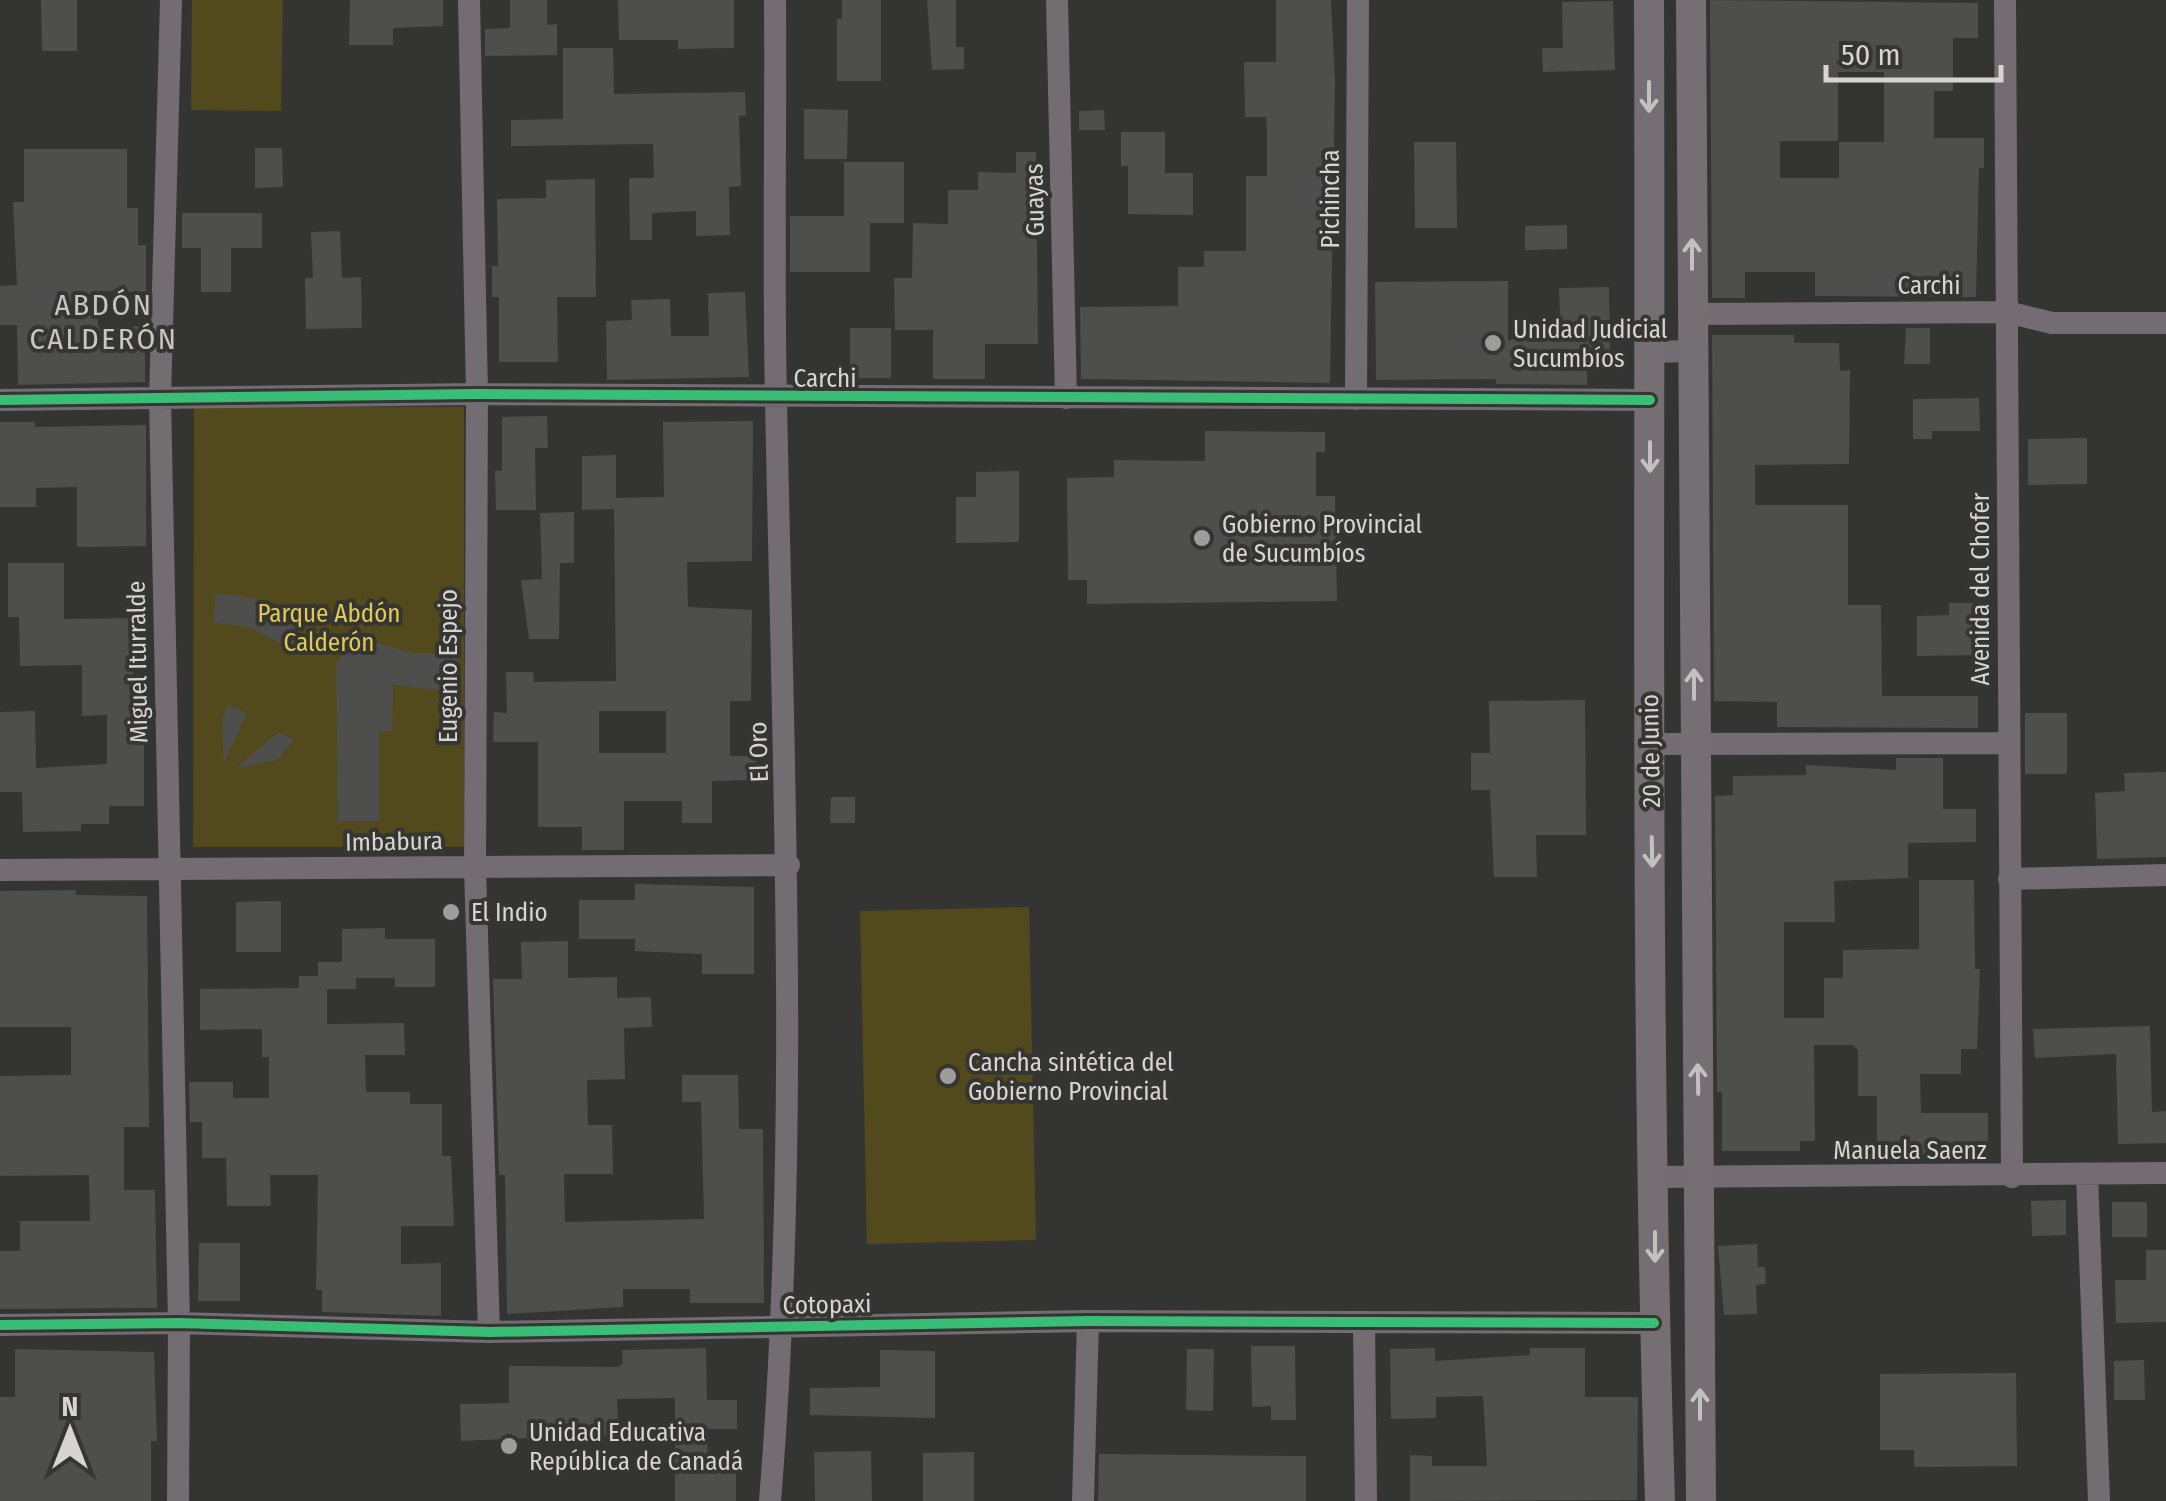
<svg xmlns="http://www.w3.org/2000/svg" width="2166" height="1501" font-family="'Fira Sans Condensed',sans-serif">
<rect width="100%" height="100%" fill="#343432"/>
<path fill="#524a1c" d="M192,0H283L281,111L191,110Z
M194,407H464V847H193Z
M1029,907L1036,1240L867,1244L860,911Z"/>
<path fill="#4e4e4c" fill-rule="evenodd" d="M41,0H77V51H42Z
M350,0H443V26L393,28V45H349Z
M510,0H547V25L557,24V55L485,56V29L510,28Z
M618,0H734V48L678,49V40H619Z
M842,0H881V81H837V19H842Z
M927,0H956V47H964V69L932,70Z
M1276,0H1331L1335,81L1330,383L1081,379L1080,307L1178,306V267H1204V251H1246V176H1267V129L1266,117H1245L1244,62H1276Z
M1710,0L1978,3V38H1953V91H1934V138H1984V168H1979L1976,297L1815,296V272H1745V298H1712ZM1838,72H1884V142H1839V178H1780V141H1838Z
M1613,1L1615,70L1543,72L1542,48H1563L1562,2Z
M563,48H613L614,94L745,92L746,115L739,116L741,186L729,187L730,235L696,236V211L652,213V240H630L629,178H654L653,144L511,146V120L563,119Z
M804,109L848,110L847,159H804Z
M1104,110L1105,130H1079V111Z
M1121,132H1165V173H1193V215L1128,214V166H1121Z
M1414,142H1456L1457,228H1415Z
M255,148H282L283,187L255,188Z
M24,149H127V208H138V245H146V292L97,291L98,327L145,326V382L18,385L17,325H0V286L17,285L13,202H24Z
M1016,152H1036L1038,344H985V379H933V330H895L894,278H912L913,223L948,224V190H978V172L1016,173Z
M844,162H904V223H870V272H790V216H844Z
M595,179L596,297H557L558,362H499V297H492V266H498L497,199L546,198V180Z
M182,213H262V248H231V292H201V248H182Z
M1567,225V249L1525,250V226Z
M340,231L342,278L361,277L362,328L306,329L305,278H313L311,232Z
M1508,281V341L1560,317L1559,288L1609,287L1610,354L1587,368V385L1496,384V379L1376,380L1375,282Z
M745,292L749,377L607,380L606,321L632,320L631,300L670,299L671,336H709L708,293Z
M850,328H891V378H850Z
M1906,328H1930V364H1904Z
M1712,335H1794V343H1839L1840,371L1850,370L1849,464L1755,465V505H1848V605H1881L1882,696H1978V728L1777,727V702L1714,701Z
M1979,398L1980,431H1932V439H1913V399Z
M547,416L548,448H535L536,510H496L495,471H502V417Z
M753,421L752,561L687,562L688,607L752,610L751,701H730V756H756V780L712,781V823H682V801H624V850H582V827H538V742H493L494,712L507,713L506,672H533L534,682L616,681L614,509L582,510V456L616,455V498L664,497L663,422ZM599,711H666V753H599Z
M0,422H35V427L146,425V546L77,547V487L36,488V507H0Z
M1205,431L1325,432V452H1316V496H1335L1337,601L1087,604V580H1068L1067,478L1114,477V460L1205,461Z
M2087,438V484L2028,485V439Z
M1019,471V542L956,543V497H976V472Z
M574,512V563H560L559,639H529L521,580L542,579L540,513Z
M8,563H64V619L144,618L145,664H133L134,732H144V806H109V824H81V831L23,832L22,792H0V712L35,711L36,768L107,764V715L82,716V665L20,666L19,617H8Z
M216,593L254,598L300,621L290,649L250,628L213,622Z
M1949,603H1980L1981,655L1917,656V616L1949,615Z
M358,637L412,653H457V687L436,690L393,685L392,731H379V821H338L336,663Z
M1585,700L1586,835H1536L1537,877H1494L1490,790H1471V753H1490L1489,701Z
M228,705L247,713L224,763L222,719Z
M2025,713H2067V774H2025Z
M279,732L294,740L277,760L236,768Z
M1896,758H1943V809H1976V842L1908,843V878L1834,881L1835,922H1784V1018H1824V978H1843V950L1919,949V880H1974L1975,969H1980L1977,1049H1961V1074H1920L1921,1113H1988V1157L1877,1156V1096H1858V1050L1853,1045H1814L1815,1141H1800V1151H1722V1092H1717L1715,796L1733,795V776L1806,775V765L1896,770Z
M2166,772V857L2097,859L2095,793L2125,791L2124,773Z
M831,797H855V823H830Z
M635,884L754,887V974H702V954L635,951V939H579V900H635Z
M76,890V895L147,896L149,1127H124V1190H155L157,1308L0,1309V1251H20V1221H90L89,1175L0,1176V1076L71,1075V1027H0V891Z
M281,901V952H236V902Z
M385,928V939H435V987H395V978H356V989H327V1024L404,1023L405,1055H365L366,1092H410V1104H442V1156H451L454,1226H401V1264L441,1263V1316L322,1312V1290H316L318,1175H270L271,1206H227L226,1158H202V1122H190L189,1082H233V1098H269V1057H262V1029L200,1030V989L299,988V976H318V962H342V929Z
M568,941V978L617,977V998L651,997L652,1027L624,1028L625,1079L587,1080L588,1125H612L613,1174H564L565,1222L704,1219L701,1102H682V1075H738L739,1129H763L764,1303H690V1289H623V1307L507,1314L505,1175H499L493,979H522L521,942Z
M2150,1026L2152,1112L2166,1111V1143L2118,1144L2116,1054L2035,1058L2033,1029Z
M2066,1200V1235L2032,1236L2031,1201Z
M2112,1202H2147V1237H2112Z
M199,1243H240V1301H198Z
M1757,1244L1758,1267H1765L1766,1284L1756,1285L1757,1314L1724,1315L1718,1246Z
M2146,1250H2166V1322L2116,1323L2115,1280H2146Z
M1251,1346H1295L1296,1420H1271V1406L1252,1407Z
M706,1348L707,1400H737V1429H707L708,1467H736V1501H675V1398L617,1399L618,1434L461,1441L460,1404L509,1403V1366L618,1367L623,1364L622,1350Z
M1435,1348V1361L1530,1355V1348H1585V1397H1638L1637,1500L1410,1501V1455L1432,1456V1466H1487L1483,1396L1436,1397V1418L1391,1419L1390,1349Z
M15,1349L154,1352L157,1441H151V1501H0V1397H15Z
M1187,1349H1214L1213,1411L1186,1410Z
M880,1350L935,1351V1418L810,1415V1388L880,1387Z
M2144,1360L2145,1400H2114V1361Z
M2016,1373L2017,1466L1914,1467V1450H1880V1374Z
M871,1451L872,1501H815L814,1452Z
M974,1452V1501H923V1453Z
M1099,1454L1306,1456V1501H1098Z"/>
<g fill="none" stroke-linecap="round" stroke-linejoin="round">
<path stroke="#736c73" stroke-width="22" d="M171,0L160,398L179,1323L178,1501
M469,0L477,394L475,868L489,1332
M1057,0L1066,398
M2005,0L2012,1177
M1692,314L2007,312L2052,323H2166
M1650,352L1692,351
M1356,399L1358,0
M0,400L477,394L1650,400
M1651,744L2009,743
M0,870L789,865
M2009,879L2166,875
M2087,1174L2099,1501
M1655,1177L2166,1173
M1364,1323L1366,1501
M0,1325L179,1323L489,1332L1088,1321L1654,1323
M770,1501C800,1134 783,767 776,400C773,267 776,133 775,0
M1083,1501L1088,1321"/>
<path stroke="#756f74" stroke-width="30" d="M1649,0C1651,500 1644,1001 1660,1501
M1691,0L1701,1501"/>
<g stroke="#353531" stroke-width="16">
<path id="cycleway" d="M0,400L477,394L1650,400
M0,1325L179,1323L489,1332L1088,1321L1654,1323"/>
</g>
<use href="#cycleway" stroke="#3abd76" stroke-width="10"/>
</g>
<defs><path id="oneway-shaft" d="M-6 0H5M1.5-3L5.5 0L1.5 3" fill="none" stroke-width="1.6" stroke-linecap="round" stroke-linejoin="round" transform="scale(2.5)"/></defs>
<g stroke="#c3c1c0">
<use href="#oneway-shaft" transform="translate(1649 97) rotate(90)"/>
<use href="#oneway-shaft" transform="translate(1692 254) rotate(-90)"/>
<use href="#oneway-shaft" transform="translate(1650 457) rotate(90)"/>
<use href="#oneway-shaft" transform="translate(1694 684) rotate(-90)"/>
<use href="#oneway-shaft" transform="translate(1652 852) rotate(89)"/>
<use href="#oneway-shaft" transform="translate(1698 1079) rotate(-91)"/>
<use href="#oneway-shaft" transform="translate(1655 1247) rotate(90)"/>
<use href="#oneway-shaft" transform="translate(1700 1404) rotate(-90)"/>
</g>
<g fill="#9d9d9b" stroke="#353531" stroke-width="4">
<circle cx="1493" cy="343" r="10"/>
<circle cx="1202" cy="538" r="10"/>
<circle cx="451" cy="912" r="10"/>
<circle cx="948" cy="1076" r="10"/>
<circle cx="509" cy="1446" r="10"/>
</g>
<g text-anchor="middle" stroke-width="8" stroke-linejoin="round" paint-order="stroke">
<g font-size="25" fill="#d6d5d3" stroke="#353531">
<text transform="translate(1330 199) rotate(-90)" y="9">Pichincha</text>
<text transform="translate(1034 200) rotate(-91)" y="9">Guayas</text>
<text x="1929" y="294">Carchi</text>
<text x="825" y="387">Carchi</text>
<text transform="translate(1980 589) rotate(-90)" y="9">Avenida del Chofer</text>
<text transform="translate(137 662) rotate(-91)" y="9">Miguel Iturralde</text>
<text transform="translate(448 666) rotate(-90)" y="9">Eugenio Espejo</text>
<text transform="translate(1650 751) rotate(-91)" y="9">20 de Junio</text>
<text transform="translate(758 752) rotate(-92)" y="9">El Oro</text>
<text transform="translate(394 841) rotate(-1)" y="9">Imbabura</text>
<text x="1910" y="1159">Manuela Saenz</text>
<text transform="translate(827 1304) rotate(-1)" y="9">Cotopaxi</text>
</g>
<g font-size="25" fill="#d6d5d3" stroke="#353531" text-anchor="start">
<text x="1513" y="338">Unidad Judicial<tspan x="1513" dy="29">Sucumbíos</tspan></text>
<text x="1222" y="533">Gobierno Provincial<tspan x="1222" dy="29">de Sucumbíos</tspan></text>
<text x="471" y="921">El Indio</text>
<text x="968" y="1071">Cancha sintética del<tspan x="968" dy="29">Gobierno Provincial</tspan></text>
<text x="529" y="1441">Unidad Educativa<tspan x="529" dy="29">República de Canadá</tspan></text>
</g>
<g font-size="25" fill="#e2ca52" stroke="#353531">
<text x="329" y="622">Parque Abdón<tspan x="329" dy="29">Calderón</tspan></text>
</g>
<g font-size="30" letter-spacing="2.5" fill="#c7c6c1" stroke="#353531">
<text x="104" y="315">ABDÓN<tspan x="104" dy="34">CALDERÓN</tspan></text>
</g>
</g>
<g transform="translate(70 1431)" stroke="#353531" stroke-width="8" paint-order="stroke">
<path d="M0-8L18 38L0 25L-18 38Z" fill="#d6d5d3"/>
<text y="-15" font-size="28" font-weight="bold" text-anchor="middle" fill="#d6d5d3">N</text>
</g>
<path d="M1826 65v15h175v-15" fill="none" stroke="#d6d5d3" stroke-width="5"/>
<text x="1841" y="65" font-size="30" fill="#d6d5d3" stroke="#353531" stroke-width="8" paint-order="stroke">50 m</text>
</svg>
